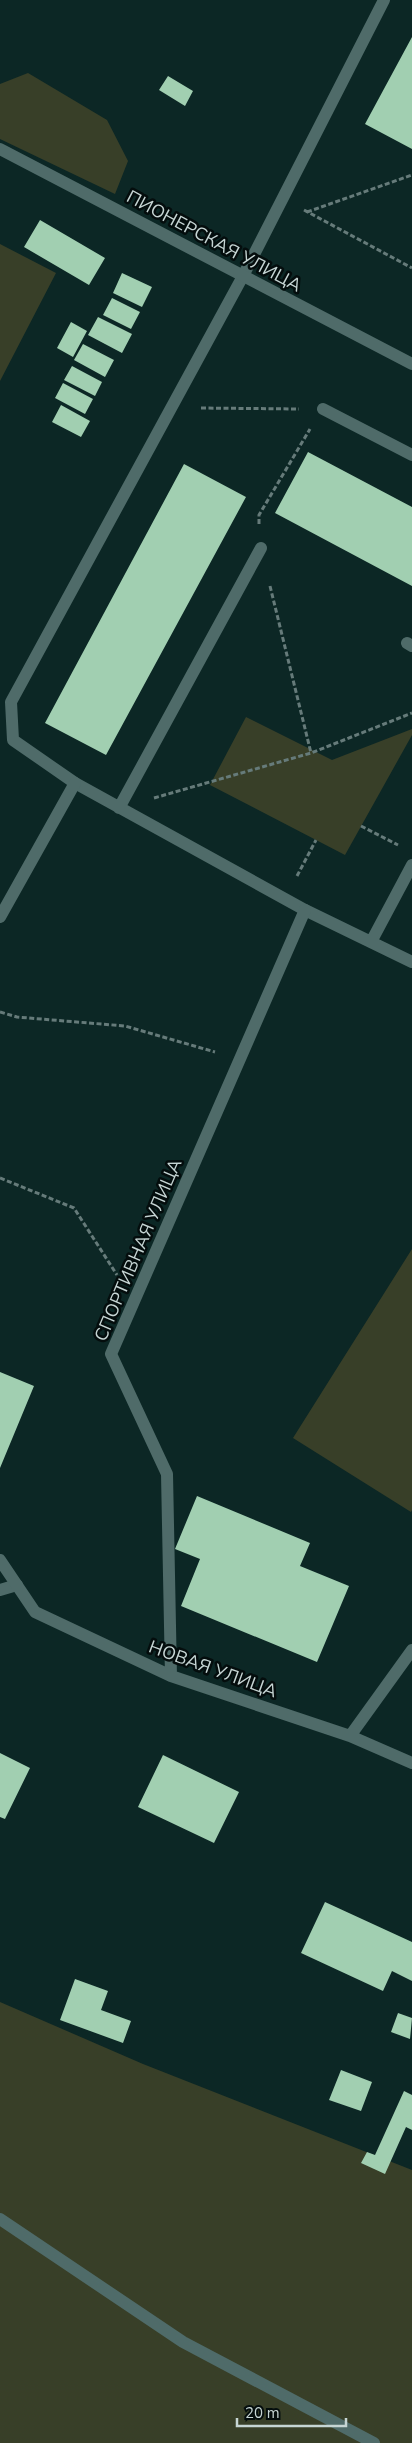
<svg xmlns="http://www.w3.org/2000/svg" width="412" height="2443" font-family="'Nunito Sans',sans-serif">
<rect width="100%" height="100%" fill="#0c2725"/>
<path fill="#383f28" d="M28,73L107,120L128,161L115,194L0,139V84Z
M0,244L56,273L0,381Z
M246,717L332,760L412,729V735L345,855L210,785Z
M412,1249V1510L411,1512L293,1438Z
M0,2002L143,2064L412,2170V2443H0Z"/>
<path fill="#a1cfb1" d="M412,37V149L365,124Z
M168,76L193,91L185,106L159,90Z
M40,220L105,258L89,285L24,247Z
M122,273L152,287L142,307L113,293Z
M112,298L140,312L131,329L103,315Z
M98,317L132,334L122,353L88,335Z
M71,322L87,331L73,357L57,348Z
M83,344L114,360L105,377L74,360Z
M72,366L102,382L95,396L64,380Z
M63,383L93,399L85,414L55,398Z
M61,405L90,421L81,437L52,422Z
M308,452L412,507V586L275,513Z
M184,464L246,497L106,755L45,723Z
M0,1372L34,1386L0,1468Z
M197,1496L310,1543L300,1566L349,1586L317,1662L181,1606L200,1559L175,1549Z
M0,1753L30,1768L5,1819L0,1817Z
M163,1755L239,1792L214,1843L138,1807Z
M325,1902L412,1942V1981L392,1971L383,1991L301,1953Z
M75,1979L108,1991L101,2010L131,2021L123,2043L60,2020Z
M398,2013L412,2018L410,2039L391,2032Z
M341,2070L372,2082L361,2111L329,2100Z
M404,2091L412,2095V2130L406,2127L385,2174L361,2163L367,2152L375,2155Z"/>
<g fill="none" stroke-linecap="round" stroke-linejoin="round">
<path stroke="#667b7a" stroke-width="3" stroke-dasharray="5 2.5" stroke-linecap="butt" d="M304,210L412,268
M307,212L412,175
M201,408L299,409
M259,524V515L310,429
M270,586L311,753
M154,798L311,753L412,713
M361,826L398,845
M297,876L316,840
M0,1012L17,1017L125,1026L215,1052
M0,1178L74,1208L117,1275"/>
<path stroke="#4f6b69" stroke-width="12" d="M384,0L243,276L11,702L13,740L75,783L305,910L412,962
M323,409L412,455
M407,643L412,646
M119,808L261,548
M371,942L412,865
M0,1590L17,1585
M0,2219L183,2342L374,2443"/>
<path stroke="#4f6b69" stroke-width="12" d="M0,149L412,364
M0,917L75,783
M0,1560L35,1612L171,1676L350,1736L412,1763
M171,1676L167,1474L111,1354L305,910
M350,1736L412,1650"/>
</g>
<g text-anchor="middle" stroke-width="5" stroke-linejoin="round" paint-order="stroke">
<g font-size="18" fill="#c6d5d4" stroke="#040d0d">
<text transform="translate(214 241) rotate(28)" y="6">ПИОНЕРСКАЯ УЛИЦА</text>
<text transform="translate(138 1250) rotate(-67)" y="6">СПОРТИВНАЯ УЛИЦА</text>
<text transform="translate(213 1669) rotate(20)" y="6">НОВАЯ УЛИЦА</text>
</g>
</g>
<path d="M237 2418v8h109v-8" fill="none" stroke="#c6d5d4" stroke-width="2.5"/>
<text x="245" y="2418" font-size="15" fill="#c6d5d4" stroke="#040d0d" stroke-width="4" paint-order="stroke">20 m</text>
</svg>
